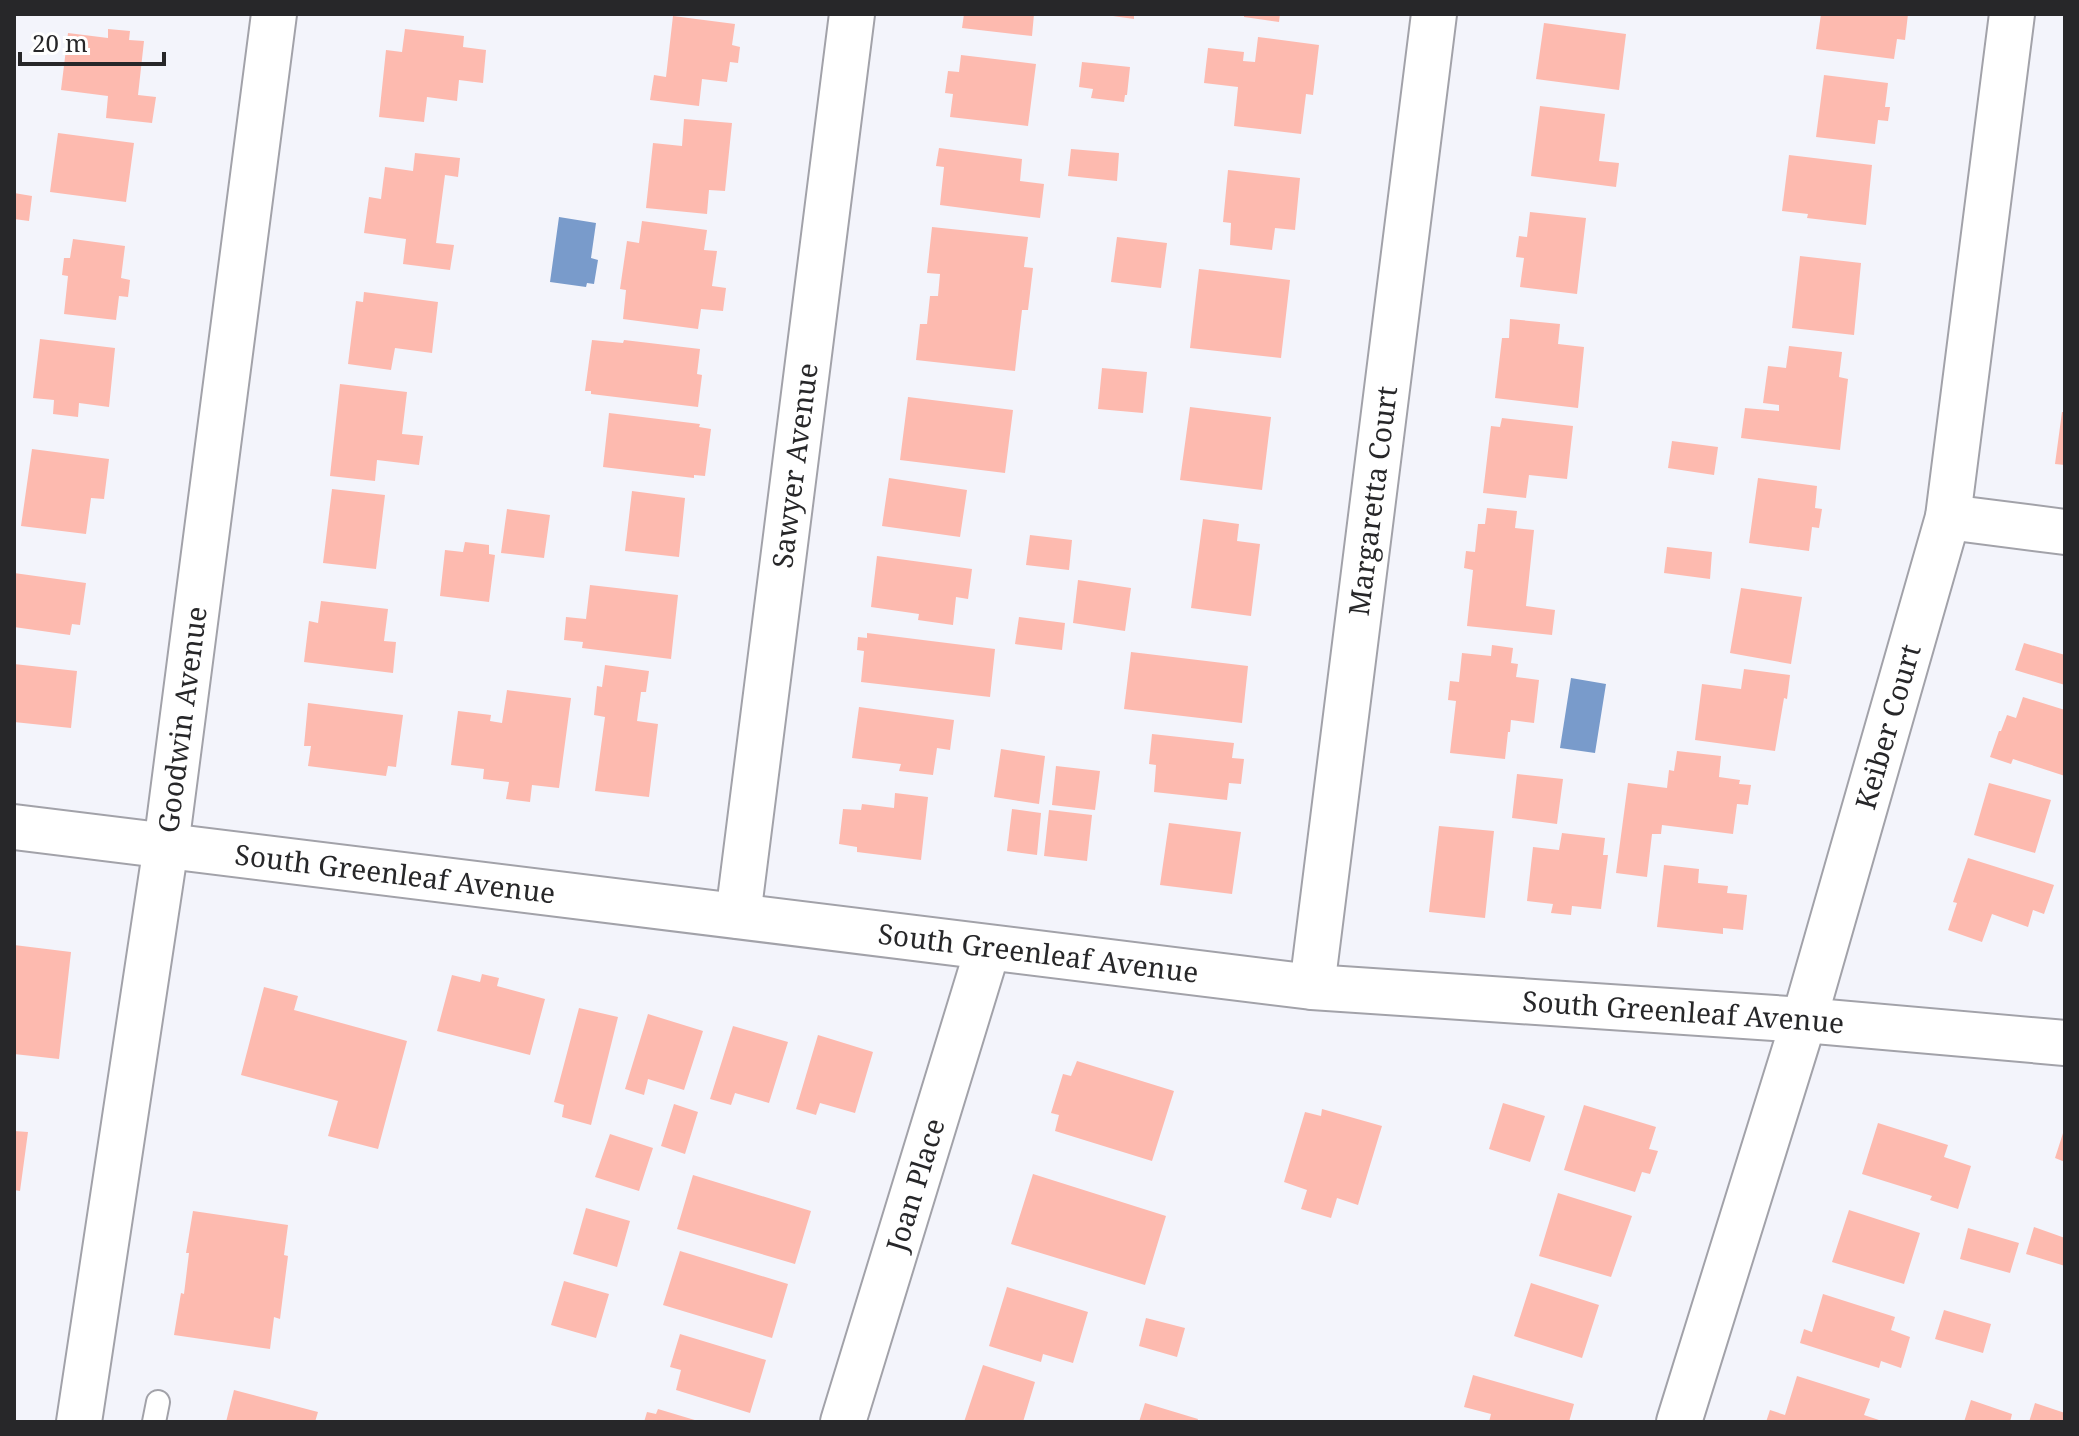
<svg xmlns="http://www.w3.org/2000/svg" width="2079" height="1436" font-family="'Noto Serif',serif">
<rect width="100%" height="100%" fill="#f3f4fb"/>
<path fill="#799bcb" d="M559,217L596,223L591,258L598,260L594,284L587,283L586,287L550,282Z
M1571,678L1606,684L1595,753L1560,748Z"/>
<path fill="#fdbaaf" d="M964,14H1034L1032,36L962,28Z
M1113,14H1134V19L1113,16Z
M1244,14H1280L1279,22L1244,17Z
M1821,14H1908L1905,40L1897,39L1894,59L1816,49Z
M673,16L735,24L732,45L740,47L738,63L730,62L727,82L702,79L699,106L650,100L654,75L666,77Z
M1544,23L1626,34L1619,90L1536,79Z
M108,29L130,31L129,40L144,41L138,95L156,97L152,123L106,118L108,96L61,90L68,33L108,38Z
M405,29L464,36L463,47L486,50L483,83L459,80L457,101L427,97L424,122L379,117L386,50L402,52Z
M1258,37L1319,45L1313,95L1306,94L1301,134L1234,126L1238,87L1204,83L1208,48L1244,52L1243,61L1255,62Z
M961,55L1036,64L1028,126L950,117L953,94L945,93L948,71L959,72Z
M1082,62L1130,67L1127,95H1125L1124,102L1091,98L1093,89L1079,87Z
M1824,75L1888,83L1885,107H1890L1888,121L1878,120L1875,144L1816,137Z
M1540,106L1605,114L1599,161L1619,163L1616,187L1531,176Z
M684,119L732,123L725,191L709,190L707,214L646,208L653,143L682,146Z
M58,133L134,143L126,202L50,192Z
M939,148L1022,159L1020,181L1044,184L1040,218L940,205L944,167L936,166Z
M1071,149L1119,153L1117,181L1068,176Z
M415,153L460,158L458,177L445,175L436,243L454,245L450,270L403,264L406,239L364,233L369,197L381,199L385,167L413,171Z
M1789,155L1872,165L1866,225L1807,218L1808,214L1782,211Z
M1228,170L1300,178L1295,230L1275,228L1272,250L1230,245L1231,223L1223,222Z
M14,193L32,196L29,221L14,219Z
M1530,212L1586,218L1577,294L1520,287L1524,258L1516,257L1519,236L1527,237Z
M642,221L707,230L704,250L717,251L712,286L726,288L723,311L701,309L698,329L623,319L626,290L620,289L627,241L639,243Z
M932,227L1028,237L1024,267L1033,268L1028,310H1022L1015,371L916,360L920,324H927L930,296H938L940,274L927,273Z
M1117,237L1167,243L1161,288L1111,282Z
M73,239L125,246L121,278L130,280L128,297L119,296L116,320L64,314L68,276L62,275L64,258H70Z
M1800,256L1861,263L1854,335L1792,328Z
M1199,269L1290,280L1281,358L1190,348Z
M364,292L438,302L432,353L395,348L391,370L348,364L356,301L363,302Z
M1510,319L1560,324L1558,344L1584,347L1578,408L1495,398L1502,338H1509Z
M40,339L115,348L109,407L79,403L78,417L53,414L54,400L33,398Z
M592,340L623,343L624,340L700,349L697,374L702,375L698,407L591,394V391H585Z
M1789,346L1842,352L1839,377L1848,379L1840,450L1741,438L1745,408L1779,411V405L1763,403L1768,366L1786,368Z
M1102,368L1147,372L1143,413L1098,409Z
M340,384L407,392L402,434L423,436L419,465L377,460L375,481L330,476Z
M908,397L1013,410L1005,473L900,460Z
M1190,407L1271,417L1262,490L1180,480Z
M2062,412H2065V465L2055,464Z
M609,413L700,424L699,427L711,429L705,476L694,475V478L603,467Z
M1502,418L1573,426L1567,479L1529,475L1526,498L1483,493L1491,426L1500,427Z
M1672,441L1718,447L1714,475L1668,468Z
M32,449L109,459L104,499L91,498L86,534L21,526Z
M889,478L967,490L960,537L882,526Z
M1758,478L1817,486L1815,508L1822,509L1819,528L1812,527L1809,551L1749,543Z
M332,489L385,495L376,569L323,563Z
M632,491L685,498L679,557L625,551Z
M1487,508L1517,511L1515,528L1534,530L1526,606L1555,610L1552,635L1467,626L1473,570L1464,568L1466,551L1475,552L1478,524H1485Z
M507,509L550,515L544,558L501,553Z
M1203,519L1239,524L1237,541L1260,544L1251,616L1191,608Z
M1030,535L1072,540L1069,570L1026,565Z
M465,542L489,545V554L495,555L489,602L440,596L445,550L463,552Z
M1667,547L1712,552L1710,579L1664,573Z
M877,556L972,569L968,599L956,597L953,625L918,620L919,614L871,607Z
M14,573L86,583L80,625L72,624L70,635L14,627Z
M1078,580L1131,588L1125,631L1073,623Z
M590,585L678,595L671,659L582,648L583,642L564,640L566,617L586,619Z
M1741,588L1802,597L1791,664L1730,653Z
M321,601L388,609L384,641L396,642L393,673L304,662L309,621L318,623Z
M1019,617L1065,623L1062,650L1015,644Z
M867,633L995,649L990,697L861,682L864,651L857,650L858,637L867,638Z
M2024,643L2065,655V685L2015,670Z
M1492,645L1513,648L1511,663L1518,664L1516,677L1539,680L1534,723L1511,720L1510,732H1508L1505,759L1450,753L1456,701L1448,700L1450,681L1459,682L1462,653L1491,656Z
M1131,652L1248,666L1242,723L1124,709Z
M14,664L77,671L71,728L14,722Z
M605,665L649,671L646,692H641L637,721L658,724L649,797L595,791L605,717L594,715L597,686L602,687Z
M1744,669L1790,675L1787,699L1784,698L1775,751L1695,740L1702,684L1741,689Z
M507,690L571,698L559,788L532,785L530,802L506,799L509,782L483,779L484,769L451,765L458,711L491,715L490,721L502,723Z
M2023,697L2065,710V776L2013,759L2011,764L1990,757L1999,731H2001L2007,715L2016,718Z
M308,703L403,715L396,767L388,766L386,776L308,766L311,746H304Z
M859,707L954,720L950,750L937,748L933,775L899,771L901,764L852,758Z
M1152,734L1234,743L1232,758L1244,759L1241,784L1229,783L1227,800L1154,792L1156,765L1149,764Z
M1001,749L1045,756L1039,804L994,797Z
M1677,751L1721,756L1719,777L1740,780L1739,784L1751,785L1748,805L1737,804L1733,834L1662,825L1661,834H1652L1647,877L1616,873L1628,783L1667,788L1669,770L1674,771Z
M1056,766L1100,771L1095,810L1052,805Z
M1517,774L1563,779L1557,824L1512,818Z
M1989,783L2051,800L2035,853L1974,835Z
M895,793L928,797L921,860L857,852V847L839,844L843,809L861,810L862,804L894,808Z
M1012,809L1041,813L1037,855L1007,851Z
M1049,810L1092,815L1087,861L1044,856Z
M1169,823L1241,832L1232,894L1160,885Z
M1439,826L1494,831L1485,918L1429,912Z
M1562,833L1605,838L1603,855H1608L1601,909L1572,906L1571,915L1551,913L1553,904L1527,901L1533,847L1559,850Z
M1968,858L2054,885L2044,914L2033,910L2028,927L1992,914L1982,942L1948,930L1957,903L1953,902Z
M1664,865L1699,869L1698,883L1728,886L1727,893L1747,895L1743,930L1723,928V934L1657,927Z
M14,945L71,952L59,1059L14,1054Z
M482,974L499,978L497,986L545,999L530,1055L437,1031L452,975L480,982Z
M264,987L298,996L294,1010L407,1041L378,1149L328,1136L338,1101L241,1075Z
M579,1008L618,1017L591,1125L562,1117L564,1105L554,1102Z
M648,1014L703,1031L684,1090L648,1079L644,1095L625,1089Z
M733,1026L788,1042L769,1103L735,1093L731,1105L710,1099Z
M818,1035L873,1052L855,1113L820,1103L816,1115L796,1109Z
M1077,1061L1174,1091L1152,1161L1055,1131L1059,1115L1051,1113L1063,1074L1071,1076Z
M1503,1103L1545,1116L1530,1162L1489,1149Z
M674,1104L698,1112L685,1154L661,1146Z
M1584,1105L1656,1127L1649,1149L1658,1151L1650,1174L1642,1172L1635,1192L1564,1170Z
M1322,1109L1382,1126L1358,1205L1337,1198L1331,1218L1301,1209L1307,1190L1284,1182L1305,1112L1321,1116Z
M1878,1123L1948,1145L1944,1157L1971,1166L1958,1209L1930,1200L1932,1196L1862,1174Z
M2064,1130H2065V1162L2055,1158Z
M14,1131L28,1132L20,1191L14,1190Z
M610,1134L653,1148L639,1191L595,1177Z
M1033,1174L1166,1216L1145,1285L1011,1244Z
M693,1175L811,1211L795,1264L677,1229Z
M1558,1193L1632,1216L1611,1277L1539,1256Z
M586,1208L630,1221L617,1267L573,1254Z
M1849,1210L1920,1233L1904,1284L1832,1262Z
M193,1211L288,1225L284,1255L288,1256L284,1287L280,1319L274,1317L270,1349L174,1335L181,1293L184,1294L189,1253H186Z
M2034,1227L2065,1238V1266L2026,1254Z
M1968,1228L2019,1243L2010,1273L1960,1259Z
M680,1251L788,1284L772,1338L663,1305Z
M564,1281L609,1294L596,1338L551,1325Z
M1531,1283L1599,1305L1582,1358L1514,1336Z
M1007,1287L1088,1312L1073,1363L1043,1354L1041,1362L989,1346Z
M1823,1294L1895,1317L1891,1330L1910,1337L1901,1368L1881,1361L1879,1368L1800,1343L1804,1329L1812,1332Z
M1944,1310L1991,1324L1983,1353L1935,1339Z
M1146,1318L1185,1328L1177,1357L1139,1346Z
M680,1334L766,1360L750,1413L676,1390L681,1370L670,1367Z
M983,1365L1035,1382L1023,1422H964Z
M1473,1375L1574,1404L1569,1422H1489L1491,1414L1464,1407Z
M1797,1376L1870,1399L1864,1415L1885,1422H1766L1770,1410L1785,1415Z
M234,1390L318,1412L315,1422H226Z
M1971,1400L2012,1414L2010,1422H1964Z
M1145,1403L1198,1419L1197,1422H1139Z
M2035,1403L2065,1413V1422H2029Z
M658,1409L698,1421V1422H644L647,1412L656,1414Z"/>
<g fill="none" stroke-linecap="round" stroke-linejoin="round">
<g stroke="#a2a2a9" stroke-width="26">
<path id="service" d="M154,1422L158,1402"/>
</g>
<g stroke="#a2a2a9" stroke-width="48">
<g id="minor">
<path d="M1948,517L2065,532"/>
<path id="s1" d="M14,827L1312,987L1804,1020L2065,1043"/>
<path id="s2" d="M738,916L852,14"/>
<path id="s3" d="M1312,987L1434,14"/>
<path id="s4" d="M79,1422L166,846L274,14"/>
<path id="s5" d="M843,1422L988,948"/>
<path id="s6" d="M1679,1422L1804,1020L1948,517L2012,14"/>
</g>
</g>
<use href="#service" stroke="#fff" stroke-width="22"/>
<use href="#minor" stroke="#fff" stroke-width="44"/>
</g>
<g text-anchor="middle" stroke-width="6" stroke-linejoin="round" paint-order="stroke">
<g font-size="28" fill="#272729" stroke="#fff">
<text dy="10" stroke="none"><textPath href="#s2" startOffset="454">Sawyer Avenue</textPath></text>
<text dy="10" stroke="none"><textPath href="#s3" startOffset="490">Margaretta Court</textPath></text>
<text dy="10" stroke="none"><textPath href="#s4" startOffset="710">Goodwin Avenue</textPath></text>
<text dy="10" stroke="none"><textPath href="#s6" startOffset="726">Keiber Court</textPath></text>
<text dy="10" stroke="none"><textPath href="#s1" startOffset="384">South Greenleaf Avenue</textPath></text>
<text dy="10" stroke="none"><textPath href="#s1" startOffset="1032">South Greenleaf Avenue</textPath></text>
<text dy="10" stroke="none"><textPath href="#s1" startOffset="1680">South Greenleaf Avenue</textPath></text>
<text dy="10" stroke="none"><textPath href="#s5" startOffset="248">Joan Place</textPath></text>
</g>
</g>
<rect width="2079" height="1436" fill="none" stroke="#272729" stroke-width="32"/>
<path d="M20 52v12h144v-12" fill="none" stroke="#272729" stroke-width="4"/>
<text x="32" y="52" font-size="24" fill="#272729" stroke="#ffffff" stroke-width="6" paint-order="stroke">20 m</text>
</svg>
